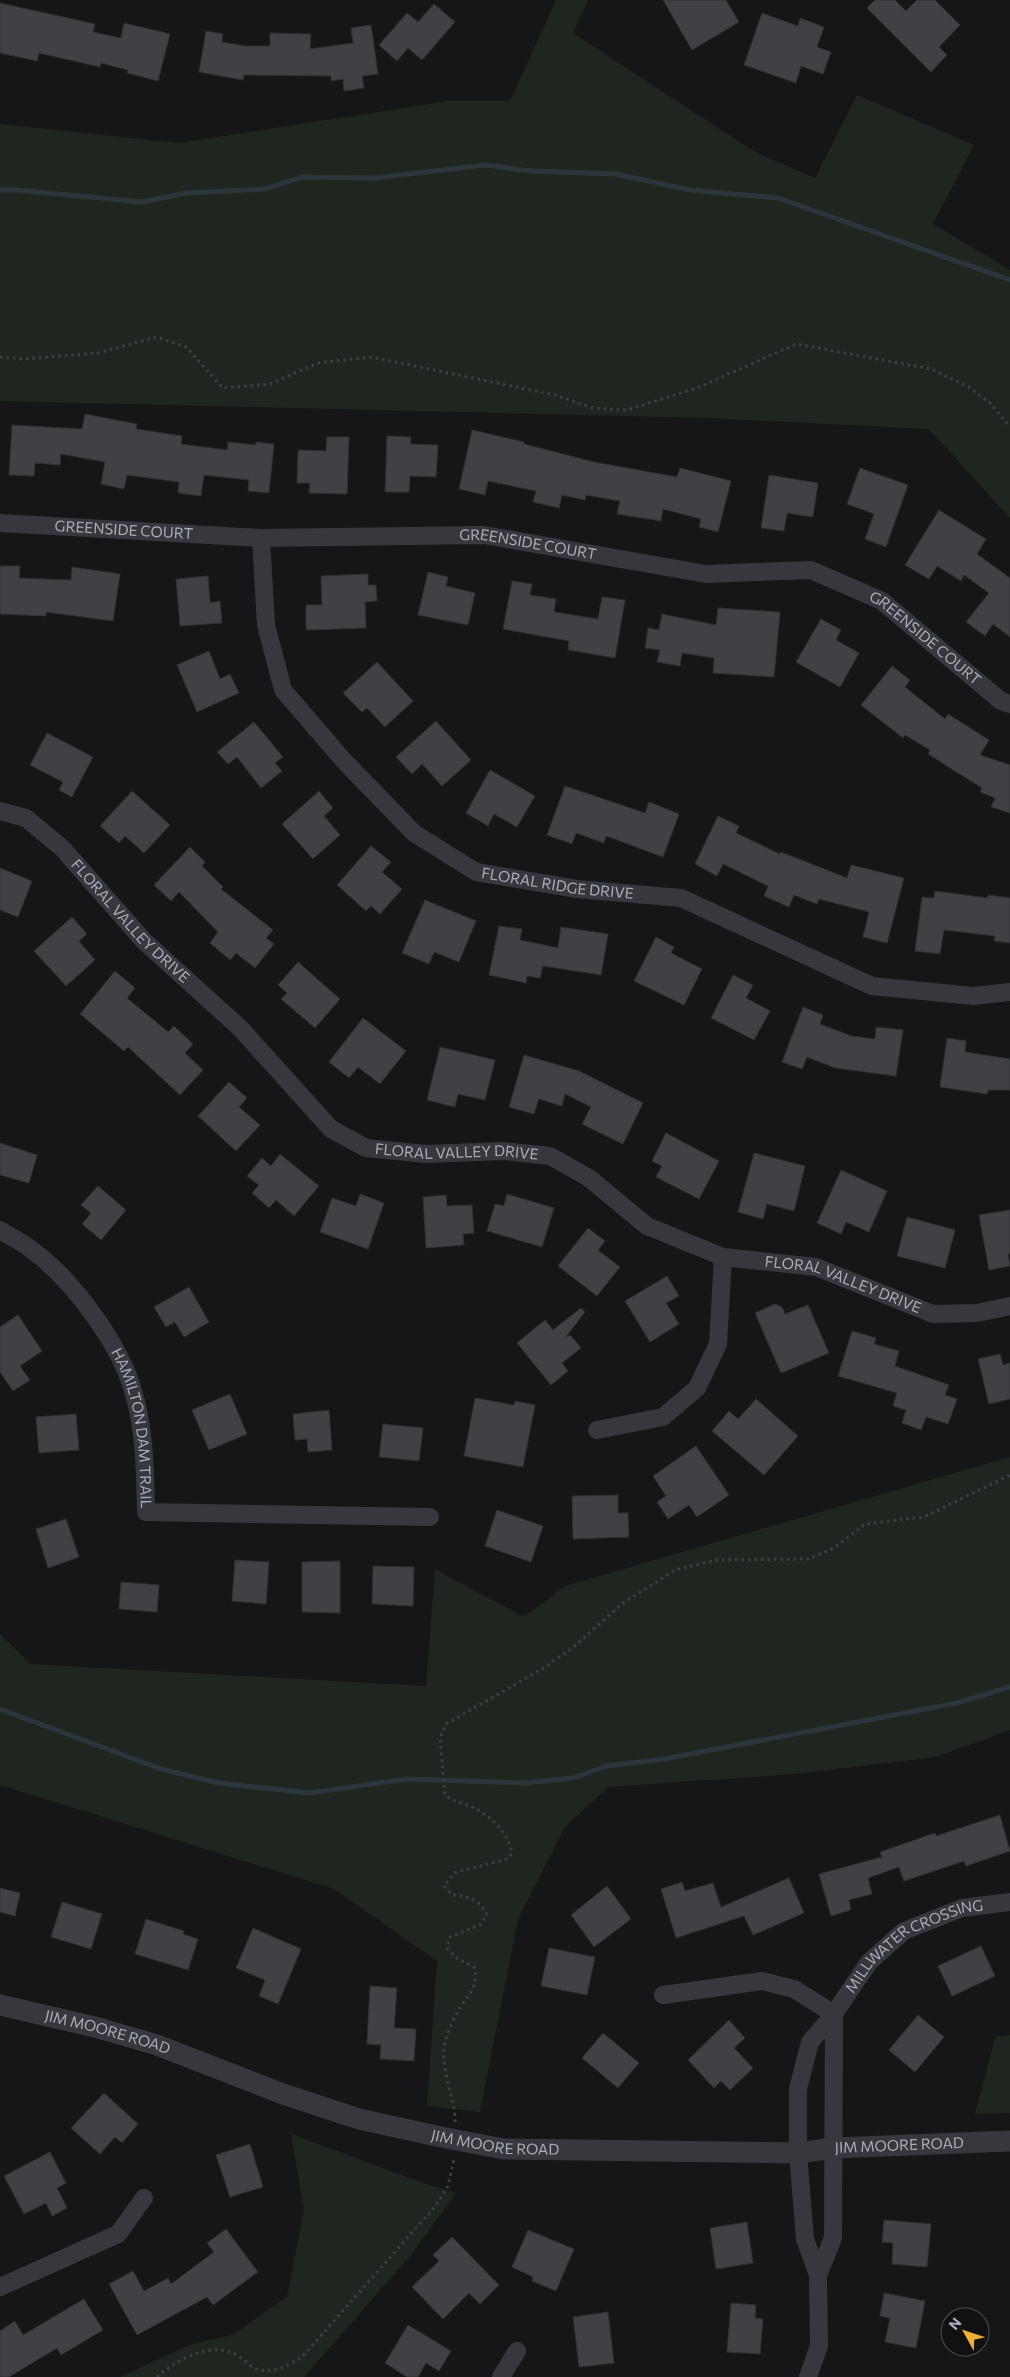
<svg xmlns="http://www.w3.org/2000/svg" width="1010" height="2377" font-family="Commissioner,sans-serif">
<rect width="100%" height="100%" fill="#161618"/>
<path fill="#1e261f" d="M556,0H588L573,33L755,152L815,178L857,95L974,145L933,224L1010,270V518L929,429L708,418L0,401V124L179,143L448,101H510Z
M1010,1457V1730L936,1757L795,1774L608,1787L565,1827L518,1919L480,2112L427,2106L437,1961L334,1889L0,1785V1634L31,1664L426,1686L435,1569L524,1617L565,1586Z
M1010,2035V2113L975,2114L995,2037Z
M291,2134L423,2183L456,2193L411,2255L304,2377H120L192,2344L232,2335L287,2297L304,2210Z"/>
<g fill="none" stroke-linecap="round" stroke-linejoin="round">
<path stroke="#2c353c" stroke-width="5" d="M0,190H17L142,202L186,193L265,189L302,177L375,178L485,165L531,171L615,174L690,190L778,198L1010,280
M0,1709L161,1769L219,1783L309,1793L407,1779L525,1783L573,1778L607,1766L664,1759L957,1703L1010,1687"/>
</g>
<path fill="#404145" stroke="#303034" d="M663,0H726L739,22L692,50Z
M875,0H895L906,11L917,0H935L960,25L939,47L947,55L931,72L867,8Z
M0,3L95,24L93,32L121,38L124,23L170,34L158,81L127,73L128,70L101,63L100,67L39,53L37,61L0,53Z
M434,4L455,22L422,60L408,48L397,61L379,45L407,13L418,22Z
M762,13L798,26L800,18L824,27L817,47L831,52L823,74L801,66L796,83L744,65Z
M371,25L378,74L362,76L364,88L344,91L343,79L331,81V76L244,75L243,80L199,72L206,31L223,34L222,42L245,46H270V33L311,34L310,49L353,43L351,28Z
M85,414L137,424L136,429L182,436L181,444L227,450L228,442L256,445V442L274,444L269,493L248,491L249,480L204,475L201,496L178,493L179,482L127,475L124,489L101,484L105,462L61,454L60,465L35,463L34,476L9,475L12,425L82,429Z
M472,430L524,442V444L594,462L677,477L680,468L731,481L718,532L699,527L701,519L663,509L661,521L617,514L620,501L586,495L585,500L562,495L559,508L533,502L536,491L488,481L485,495L459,489Z
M387,436L411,437L410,444L438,445L436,477L410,476L409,492H385Z
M327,437H349L347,494L309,493L310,483H297L298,450L326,451Z
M860,468L908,485L886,547L865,539L874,514L847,504Z
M769,475L818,483L813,517L787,513L784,531L761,528Z
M939,510L986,539L977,554L1010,578V637L993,624L985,636L966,622L989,593L964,575L961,581L937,566L929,579L905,565Z
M0,566H20L19,578L71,580L72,567L120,574L113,621L46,612V616L0,614Z
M428,572L448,577L446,586L475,593L468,625L418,615Z
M368,574V585H376L377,601L365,602L366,628L306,630V605H322L321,576Z
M208,576L210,603L220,601L222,623L180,626L176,579Z
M512,581L532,584L530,595L556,599L554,612L598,619L602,597L625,600L615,658L568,650L569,641L503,629Z
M718,608L780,612L774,677L713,673L714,658L682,653L680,666L657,662L660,650L645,648L648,628L659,630L662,614L716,625Z
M821,619L841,630L836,640L859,653L840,687L796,662Z
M209,651L220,679L230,674L239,693L197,712L177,665Z
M377,662L413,701L385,727L367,708L362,712L343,693Z
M892,666L910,680L905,687L945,719L948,714L989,740L980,755L1010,765V813L991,807L995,798L980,792L982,788L928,754L930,750L905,735L903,738L861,705Z
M436,721L471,760L442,786L422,764L412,774L396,757Z
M254,722L283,757L275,763L282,771L261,788L237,757L228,764L217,752Z
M47,733L93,757L72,797L59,790L63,782L30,765Z
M490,770L535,796L517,827L494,814L488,826L466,813Z
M565,786L645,813L649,802L679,814L663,857L606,836L604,843L576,833L572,844L547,835Z
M132,791L170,825L144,853L125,836L119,843L100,826Z
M319,791L333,808L324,816L340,835L313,859L282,824Z
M718,816L739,826L736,833L780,854L781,852L847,878L851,865L904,878L887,943L863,937L869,912L819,899L817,904L794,895L789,907L764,896L768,886L723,864L717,876L695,864Z
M371,846L391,862L382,872L402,889L380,914L371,906L366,911L337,885Z
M190,847L205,862L202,866L223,887L221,889L273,930L266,938L274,944L255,968L236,953L230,960L210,943L218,932L179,892L171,901L154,885Z
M0,868L32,881L18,917L0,910Z
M935,891L987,898L988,895L1010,898V943L994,941L995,936L944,930L940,954L915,951L922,897L934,898Z
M425,900L476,921L459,962L434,952L429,964L402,953Z
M72,917L87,934L79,941L95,960L66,986L34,951Z
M499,926L522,929L520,940L558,948L561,927L608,934L601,975L543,966L540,978L527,976L526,983L489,975Z
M656,937L674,947L671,953L702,969L684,1005L634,981Z
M298,962L340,999L315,1028L281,999L287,993L278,985Z
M115,971L135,988L127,998L168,1032L174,1026L193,1044L185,1053L203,1070L180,1095L128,1047L124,1051L80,1014Z
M733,975L753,985L746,998L770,1011L754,1040L711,1018Z
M803,1007L823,1015L820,1024L851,1036L875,1039L876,1027L903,1030L896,1076L835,1068L807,1057L802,1069L782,1062Z
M363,1018L406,1051L380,1084L358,1067L349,1078L329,1062Z
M947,1038L966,1041L965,1052L1010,1059V1090H988L987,1094L940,1087Z
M440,1047L495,1060L485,1100L458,1094L455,1107L427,1100Z
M524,1055L579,1071L643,1103L623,1144L582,1124L591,1107L565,1094L562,1106L539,1099L534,1114L509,1107Z
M229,1082L247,1098L239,1107L260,1125L236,1151L198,1116Z
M666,1133L719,1161L699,1199L656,1177L662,1166L652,1161Z
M0,1143L37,1155L29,1183L0,1175Z
M754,1153L805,1166L794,1211L767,1204L763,1219L738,1212Z
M280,1154L319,1186L294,1216L276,1200L269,1208L252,1193L259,1185L247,1176L262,1158L271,1166Z
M841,1170L887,1191L869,1232L846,1222L841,1234L817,1223Z
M98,1186L126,1210L101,1240L82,1224L91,1213L81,1205Z
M360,1194L384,1203L368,1249L320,1232L332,1198L356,1206Z
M507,1194L554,1208L542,1247L487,1231L495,1204L504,1206Z
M446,1195L447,1206L472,1205L474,1233L463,1234L464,1245L426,1248L423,1197Z
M1010,1210V1253L1008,1254L1010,1266L989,1270L979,1215Z
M907,1217L955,1230L945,1268L897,1256Z
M588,1228L605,1241L598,1250L620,1267L597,1296L558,1266Z
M667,1276L679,1296L666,1303L679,1324L650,1342L625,1301Z
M189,1287L209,1322L184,1337L175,1322L166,1327L154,1307Z
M775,1304L782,1307L785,1314L808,1305L829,1353L781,1373L755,1313Z
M581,1308L585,1312L565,1338L570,1335L581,1348L562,1363L568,1371L551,1385L517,1343L545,1320L553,1330Z
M18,1315L42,1351L20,1366L30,1380L13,1391L0,1372V1327Z
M852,1331L876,1338L874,1344L899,1351L895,1366L949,1385L945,1395L957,1399L948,1424L926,1417L921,1430L902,1423L906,1410L893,1406L897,1393L838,1376Z
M1000,1354L1003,1365L1010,1363V1399L989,1404L978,1359Z
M230,1394L247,1434L209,1450L192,1410Z
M475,1398L514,1405L515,1401L535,1405L523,1467L464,1456Z
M756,1399L798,1436L764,1475L712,1431L729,1411L738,1419Z
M329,1410L332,1450L308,1452L307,1439L295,1440L293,1414Z
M76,1414L79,1450L39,1453L36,1417Z
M383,1424L423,1428L419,1461L379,1457Z
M696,1446L729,1495L697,1517L689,1505L668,1519L657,1502L666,1496L653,1476Z
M618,1495V1513H628L629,1537L573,1539L572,1496Z
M497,1510L543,1526L531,1562L485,1546Z
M66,1519L79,1557L48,1568L36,1529Z
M235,1560L269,1562L266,1604L232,1601Z
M340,1561V1613L302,1612V1562Z
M373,1566L414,1567L413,1606L372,1604Z
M121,1582L159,1585L157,1612L119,1609Z
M1000,1815L1010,1851L966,1866L964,1861L904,1881L899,1867L868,1878L872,1894L849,1900L851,1910L831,1916L819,1874L882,1857L880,1852L935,1833L936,1836Z
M789,1878L804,1913L753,1935L744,1916L676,1938L661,1889L682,1882L685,1891L713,1883L721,1907Z
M607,1886L631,1919L594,1947L571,1915Z
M0,1888L20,1893L15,1916L0,1912Z
M62,1902L102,1914L91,1949L51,1937Z
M146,1919L184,1931L183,1934L198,1939L188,1970L135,1954Z
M253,1928L301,1949L278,2004L259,1996L265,1980L236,1968Z
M981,1946L995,1976L952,1996L938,1966Z
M549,1948L595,1957L587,1995L541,1986Z
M370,1986L397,1988L394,2028L416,2029L414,2061L380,2059L381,2045L367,2044Z
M918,2015L944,2037L915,2072L889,2050Z
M729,2020L745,2038L734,2048L753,2068L730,2090L721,2081L714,2088L688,2060Z
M603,2033L639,2063L618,2088L582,2058Z
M104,2093L138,2124L122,2143L115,2137L100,2154L71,2128Z
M250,2144L263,2187L230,2197L216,2155Z
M50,2152L66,2183L57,2188L67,2208L52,2216L46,2203L24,2214L4,2176Z
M884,2220L931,2224L927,2267L892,2264L893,2243L882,2242Z
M747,2222L753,2263L716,2269L710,2228Z
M226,2229L258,2272L213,2305L207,2297L137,2335L109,2284L133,2271L144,2291L168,2278L171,2284L214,2252L207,2243Z
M528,2230L574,2249L556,2291L532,2281L533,2277L512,2267Z
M452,2237L499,2285L480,2304L469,2293L443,2319L412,2287L439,2261L433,2255Z
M884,2293L925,2301L916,2348L885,2342L890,2318L880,2316Z
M84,2299L103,2330L61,2355L57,2348L9,2377H0V2331L15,2321L23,2335Z
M731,2303L756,2305L755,2318L763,2319L760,2354L727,2352Z
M608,2312L614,2363L579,2367L573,2317Z
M408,2325L451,2351L439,2371L426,2363L418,2377H407L385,2363Z"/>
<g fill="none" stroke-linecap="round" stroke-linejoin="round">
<path stroke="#3d3f44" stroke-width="3" stroke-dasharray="2.5 4" stroke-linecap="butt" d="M0,357L23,359L98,353L157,337L186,347L223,388L270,384L318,363L371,357L555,395L593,408L627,410L697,388L796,344L931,369L969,387L990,403L1010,427
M455,2122C455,2096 439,2067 445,2042C448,2033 452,2021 457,2013C466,1996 478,1991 475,1968L455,1957L447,1948L450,1937L480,1925L487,1915C480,1900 468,1896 452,1895L444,1886L454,1873L507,1859L512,1853C508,1832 491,1816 472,1807C462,1802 455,1803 445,1795L440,1738L446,1724L542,1669L571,1649L623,1603L675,1570L717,1560L808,1559L834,1548L865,1524L924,1517L1010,1475
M157,2377C177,2359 211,2341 237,2355C244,2359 251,2368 259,2370C276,2373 288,2365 302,2357L433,2209L448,2186L454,2159"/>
<g stroke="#37383d" stroke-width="18">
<path id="s1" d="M0,523L261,538L484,535L706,574L811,570L882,601L1001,701L1010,704"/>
<path id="s2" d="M261,538L266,625L283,690L345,762L414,833L476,872L577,889L681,898L872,986L973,996L1010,992"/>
<path id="s3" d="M0,811L26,818L62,848L144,941L240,1028L331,1129L366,1148L426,1154L503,1151L550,1156L589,1178L647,1226L723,1257L816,1267L933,1314L977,1313L1010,1306"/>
<path id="s4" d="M0,1230C11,1237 22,1242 32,1250C73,1280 121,1345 134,1394C145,1433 145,1472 146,1512L430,1517"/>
<path d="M597,1430L663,1417L697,1388L718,1344L723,1257"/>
<path d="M663,1995L762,1981L794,1989L834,2014"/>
<path d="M818,2275L833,2238L834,2014"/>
<path d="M0,2287L118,2234L144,2198"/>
<path d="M501,2377L517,2351"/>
<path id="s5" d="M808,2377L819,2346L818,2275L805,2239L798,2153V2089L810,2042L834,2014L869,1962L904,1931L962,1908L1010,1902"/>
</g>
<path stroke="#37383d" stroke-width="21" id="s6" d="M0,2005L95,2027L157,2045L283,2094L359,2119L441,2137L504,2149L798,2153L834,2148L1010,2141"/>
</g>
<g text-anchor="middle" stroke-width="4.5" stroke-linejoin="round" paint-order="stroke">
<g font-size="15" fill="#a8adb8" stroke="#111113">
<text dy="5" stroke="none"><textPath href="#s1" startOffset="124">GREENSIDE COURT</textPath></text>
<text dy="5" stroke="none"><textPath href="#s1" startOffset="529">GREENSIDE COURT</textPath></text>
<text dy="5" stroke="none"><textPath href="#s1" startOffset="949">GREENSIDE COURT</textPath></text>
<text dy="5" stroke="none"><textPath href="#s2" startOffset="504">FLORAL RIDGE DRIVE</textPath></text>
<text dy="5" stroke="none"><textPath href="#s3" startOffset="174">FLORAL VALLEY DRIVE</textPath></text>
<text dy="5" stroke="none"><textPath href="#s3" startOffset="594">FLORAL VALLEY DRIVE</textPath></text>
<text dy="5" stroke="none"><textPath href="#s3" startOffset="1014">FLORAL VALLEY DRIVE</textPath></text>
<text dy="5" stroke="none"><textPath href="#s4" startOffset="250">HAMILTON DAM TRAIL</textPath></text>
<text dy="5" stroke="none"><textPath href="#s5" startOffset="488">MILLWATER CROSSING</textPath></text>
<text dy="5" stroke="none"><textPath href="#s6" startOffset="111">JIM MOORE ROAD</textPath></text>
<text dy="5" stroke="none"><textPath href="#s6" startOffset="516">JIM MOORE ROAD</textPath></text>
<text dy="5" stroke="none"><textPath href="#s6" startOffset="921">JIM MOORE ROAD</textPath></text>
</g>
</g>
<g transform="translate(965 2332) rotate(310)"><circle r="24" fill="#111113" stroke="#4d4f55"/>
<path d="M0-4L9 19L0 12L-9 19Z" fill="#f2b134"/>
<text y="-8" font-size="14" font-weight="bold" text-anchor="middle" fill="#a8adb8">N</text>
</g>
</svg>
